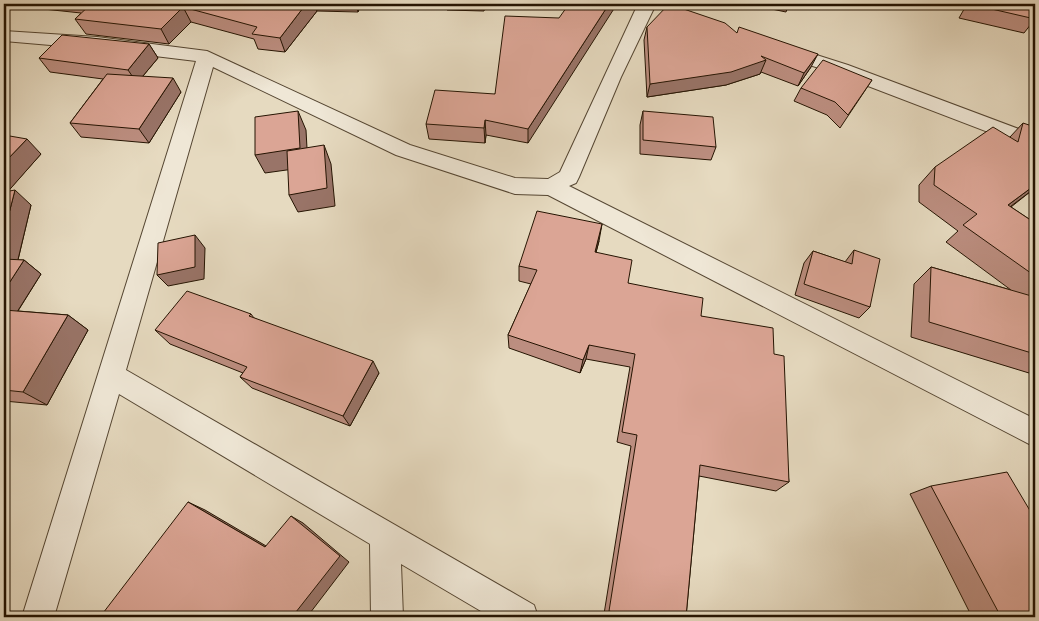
<svg xmlns="http://www.w3.org/2000/svg" width="1039" height="621" font-family="'Libre Caslon Text',serif">
<rect width="100%" height="100%" fill="#e6dac0"/>
<filter id="stains"><feTurbulence type="fractalNoise" baseFrequency=".004" numOctaves="4"/><feColorMatrix values="0 0 0 0 .2 0 0 0 0 .09 0 0 0 0 .02 0 0 0 .5 -.17"/></filter>
<radialGradient id="worn" r=".72"><stop offset=".6" stop-color="#630" stop-opacity="0"/><stop offset="1" stop-color="#630" stop-opacity=".3"/></radialGradient>
<g fill="none" stroke-linecap="round" stroke-linejoin="round">
<g stroke="#554632" stroke-width="2">
<path id="street" d="M638,4H656L621,77L579,177L576,183L569,186L1035,419V447L548,195L515,194L396,155L213,67L126,370L534,605L538,617H491L401,564L403,617H371L370,544L119,394L54,617H22L196,61L97,49L4,41V31L97,37L207,51L410,145L515,178L548,179L560,172Z
M782,44L848,65L1035,135V150L834,73L776,54L773,50L776,46Z"/>
</g>
<use href="#street" fill="#efe7d6" fill-rule="evenodd"/>
</g>
<path fill="#bc8e80" stroke="#251402" d="M5,4H361L358,12L317,11L285,52L258,49L254,39L191,22L169,44L86,34L75,19L81,13L6,5Z
M446,4H486L484,11L447,10Z
M748,4H789L786,12Z
M967,4H1035V19L1024,33L959,18Z
M559,18L528,143L486,135L485,143L429,139L426,124L495,94Z
M647,27L737,33L811,67L798,86L761,72L760,74L726,85L647,97L644,40Z
M149,44L158,58L143,76L181,92L149,143L81,137L70,123L103,79L50,72L39,58Z
M872,80L840,128L827,115L794,101L801,88Z
M643,111L716,147L711,160L640,154V125Z
M1023,123L1035,188L1011,207L1035,223V369L1029,373L911,337L914,284L931,267L1011,290L946,242L958,231L919,202V185L935,167L1010,137Z
M4,135L41,154L8,191L31,205L18,260H24L41,274L18,311L68,315L88,330L47,405L4,401Z
M599,241L596,252L628,283L701,316L774,354L789,482L776,491L699,476L686,617H617L604,614L631,446L617,442L630,367L586,359L580,373L509,348L508,335L531,284L519,281V266Z
M854,250L870,307L859,318L795,295L804,263L813,251L845,262Z
M251,314L254,318L379,373L350,426L252,388L240,377L243,373L170,344L155,330Z
M931,486L1035,617H972L910,494Z"/>
<path fill="#997468" stroke="#251402" d="M306,4H314L317,11L285,52L280,38Z
M356,4H361L358,12Z
M609,4H617L528,143V129Z
M183,7L191,22L169,44L161,29Z
M149,44L158,58L137,83L128,70Z
M818,54L811,67L798,86L804,73Z
M766,60L760,74L726,85L647,97L650,84Z
M173,78L181,92L149,143L139,129Z
M298,111L306,130L308,167L265,173L255,155Z
M485,120L486,135L485,143L484,128Z
M27,139L41,154L4,196V163Z
M324,145L331,164L335,206L298,212L289,195Z
M1035,185V188L990,222L1008,205Z
M15,190L31,205L15,272L4,263V233Z
M602,224L599,241L592,268L595,252Z
M195,235L205,248L204,279L168,286L157,275Z
M24,260L41,274L5,331L4,330V291Z
M68,315L88,330L47,405L23,392Z
M589,345L586,359L580,373L583,360Z
M373,361L379,373L350,426L343,416Z
M188,502L205,510L278,553L265,547Z
M291,516L303,523L349,562L307,617H292Z"/>
<path fill="#dba595" stroke="#251402" d="M91,4H306L280,38L252,34L257,27L183,7L161,29L75,19Z
M569,4H609L528,129L485,120L484,128L426,124L435,90L495,94L505,16L559,18Z
M669,4L725,23L737,33L739,27L818,54L804,73L761,56L766,60L731,72L650,84L647,27Z
M970,4H1035V19Z
M62,35L149,44L128,70L39,58Z
M823,60L872,80L848,115L835,102L801,88Z
M107,74L173,78L139,129L70,123Z
M298,111L300,148L255,155V117Z
M643,111L713,117L716,147L643,140Z
M1023,123L1035,127V185L1008,205L1035,223V276L963,225L977,214L934,185L935,167L993,127L1018,142Z
M4,135L27,139L4,163Z
M324,145L327,188L289,195L287,151Z
M15,190L4,233V192Z
M537,211L602,224L595,252L632,260L628,283L703,298L701,316L773,328L774,354L784,356L789,482L700,465L686,617H630L609,611L637,435L622,432L635,354L589,345L583,360L508,335L537,270L519,266Z
M195,235V267L157,275L158,243Z
M854,250L880,259L870,307L804,284L813,251L852,264Z
M4,259L24,260L4,291Z
M931,267L1035,297V354L929,322Z
M187,291L251,314L249,316L373,361L343,416L240,377L247,367L155,330Z
M4,310L68,315L23,392L4,390Z
M1007,472L1035,519V617H1001L931,486Z
M188,502L265,547L291,516L340,556L292,617H100Z"/>
<rect width="1039" height="621" fill="none" stroke="#e6dac0" stroke-width="20"/>
<rect x="5" y="5" width="1029" height="611" fill="none" stroke="#251402" stroke-width="2.5"/>
<rect x="10" y="10" width="1019" height="601" fill="none" stroke="#251402"/>
<rect width="100%" height="100%" filter="url(#stains)"/>
<rect width="100%" height="100%" fill="url(#worn)"/>
</svg>
